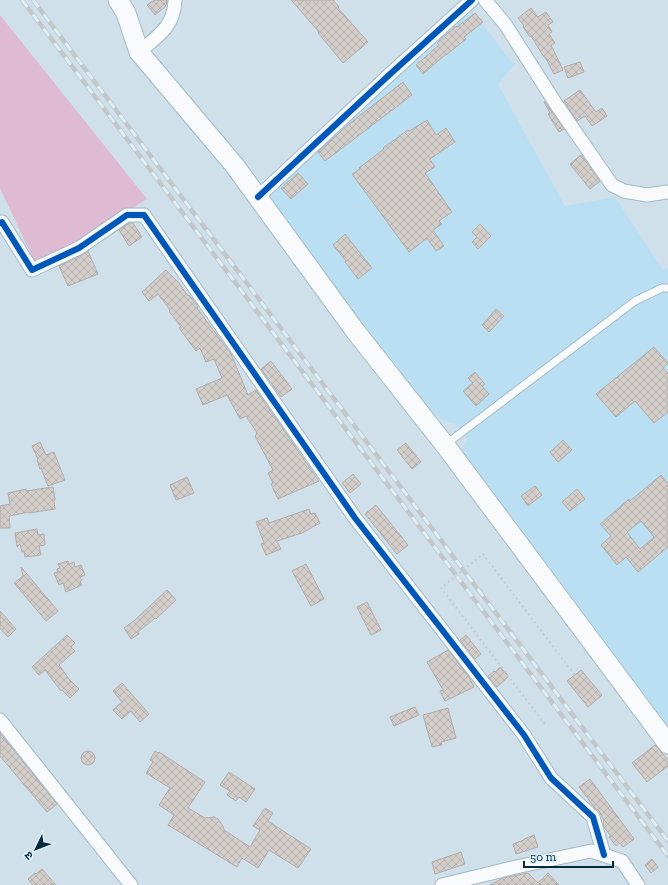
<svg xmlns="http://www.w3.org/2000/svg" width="668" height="885" font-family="'Zilla Slab','Noto Sans Devanagari',serif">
<defs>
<pattern id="building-cross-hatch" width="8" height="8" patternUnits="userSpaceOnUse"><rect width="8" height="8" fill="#d4ceca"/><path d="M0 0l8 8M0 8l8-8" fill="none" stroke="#b4b1ae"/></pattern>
</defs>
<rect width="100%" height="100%" fill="#cfe0ea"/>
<path fill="#badff3" d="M467,4L514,65L498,84L565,206L615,197L663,270L668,268V728L461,452L463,446L468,441L455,424L445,421L429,411L265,197Z"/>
<path fill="#dfbad3" d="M0,15L147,199L37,267L0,188Z"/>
<path fill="url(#building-cross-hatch)" stroke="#b2adaa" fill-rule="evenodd" d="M154,0H167L166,6L155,15L147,5Z
M291,0H333L339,7L338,8L368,42L343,63L318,33L319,32Z
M531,8L538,17L546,12L553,22L548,25L552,32L549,34L555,43L551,45L563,70L554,74L545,57H544L531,36L530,37L523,27L524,26L518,18Z
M475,13L483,22L464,37L466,39L446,55V54L423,74L416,65L439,45L437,43L448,33L456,26L457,27Z
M580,62L584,72L568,78L564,67Z
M403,82L412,95L325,161L318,152L349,124Z
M580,90L596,112L602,108L607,116L592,126L585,116L577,121L564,101Z
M544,102H545L564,129L559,132L548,114L550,113Z
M427,120L436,135L446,128L455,142L430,159L435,167L425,173L452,212L439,221L442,224L433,230L444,246L436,251L427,238L409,252L352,174L360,169L359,168L384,149L383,148L408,130L409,131Z
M581,155L600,181L590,189L570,164Z
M298,173L308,184L291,199L281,188Z
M130,223H133L142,237L129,246L119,230Z
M480,224L491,236L478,249L472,242L477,237L472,232Z
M345,234L372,268L358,279L345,262L346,261L333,245Z
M88,251L98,274L68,286L59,266L82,255Z
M166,270L179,283L188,296L189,295L195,302L198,307L197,308L231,354L248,395L256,390L319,481L278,499L271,484L273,483L268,473L273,470L255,436L256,435V434L257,433L246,416L240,419L227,395L203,405L196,389L222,378L214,359L206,362L200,348L196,351L179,328L181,327L169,311L170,310L158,294L149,301L142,292Z
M496,309L504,316L489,332L482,325Z
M654,347L668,363L663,368L668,374V412L654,423L635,401L616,417L596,394Z
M271,361L292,389L281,397L261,369Z
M475,372L485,384L482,386L489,394L476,406L463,391L473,383L468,378Z
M563,440L572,450L558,462L550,452Z
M40,442L46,455L54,452L65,480L48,486L41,468L40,469L37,460L38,459L32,446Z
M406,443L421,462L412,469L397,450Z
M353,474L361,484L350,493L342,483Z
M661,475L668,484V547L638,572L626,557L617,565L601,545L611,536L600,524L629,499L630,501ZM641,521L654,537L640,549L627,532Z
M187,477L194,493L176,500L170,485Z
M535,486L542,495L528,506L521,496Z
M53,487L55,500H54L55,509L29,513V512L9,516L10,528H0V506L10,504L8,493L26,489V491Z
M577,489L585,499L570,511L562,502Z
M376,505L408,545L397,554L365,514Z
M309,509L311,514L315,513L320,523L302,533L277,541L281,549L266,555L261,544L264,543L256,522L267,518L269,523Z
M37,529L38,535L44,534L45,545L39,546L41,555L25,557L24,551L22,552L20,544L17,547L15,533Z
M68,561L69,564L74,562L75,567L81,565L85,575L80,577L82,580L80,581L82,585L66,592L63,583L59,585L54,573L58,572L57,569L60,568L58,564Z
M306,564L324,599L311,606L292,571Z
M21,567L58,611L46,621L14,583L23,576Z
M167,590L176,600L156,619L155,618L138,632L139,634L131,639L124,628L135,620Z
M367,602L381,630L371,635L357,607Z
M0,611L16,629L8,637L0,628Z
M67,635L75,643L71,647L75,651L59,665L69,679L79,689L70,698L62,690L61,691L45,670L39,675L32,667Z
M466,635L481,654L475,659L460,640Z
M448,650L469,677L474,687L445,701L440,691L443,690L427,662Z
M500,667L509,676L497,687L488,676L494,671L495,672Z
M581,670L602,695L588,707L567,681Z
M122,683L149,714L140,722L131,711L122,719L113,710L122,702L113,691Z
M415,707L419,715L394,726L390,717Z
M448,708L456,738L441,742L442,745L432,747L423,715Z
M0,733L57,804L47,812L0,756Z
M655,745L668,760V766L647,782L632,763Z
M155,751L158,753L159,752L205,782L188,808L205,818L214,817L218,819L223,826L224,830L250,847L260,830L253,826L265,808L273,813L268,821L311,849L298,868L269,850L258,868L242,858L237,867L168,825L174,815L159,805L170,788L146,773L153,762L150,760Z
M81 758a7 7 0 1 1 14 0a7 7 0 1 1-14 0Z
M229,772L255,789L246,802L239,797L236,801L227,795L230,791L220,785Z
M590,779L634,839L623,847L620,843L616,846L609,837L611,836L604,827L603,822L604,821L599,811L595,808L579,787Z
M534,835L538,847L516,854L513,844L524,840V839Z
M461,852L465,864L435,874L432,862Z
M652,859L658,867L651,873L645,865Z
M42,869L56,885H33L28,879L35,873L36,874Z
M528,873L538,883L548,873L559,885H490L503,878Z"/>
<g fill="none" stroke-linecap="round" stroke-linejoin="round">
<g stroke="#a1bac7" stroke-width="9">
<path id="service" d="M445,445L635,301L662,288H668"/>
</g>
<g stroke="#a1bac7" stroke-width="15">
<path id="minor" d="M485,0L505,24L556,104L612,185L624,191L647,195L668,192
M139,52C158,36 174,27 175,0
M258,197L388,76L472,0
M0,223L2,222L32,270L79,248L114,224L127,215H144L355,518L524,735L551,778L593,817L604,855
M0,720L131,885
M442,885L516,867L591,851L622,861L638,885"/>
</g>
<g stroke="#a1bac7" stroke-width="21">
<path id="secondary" d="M118,0L126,13L139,52L235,166L356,332L445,445L668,744"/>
</g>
<use href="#service" stroke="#f8fafc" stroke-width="7"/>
<use href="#minor" stroke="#f8fafc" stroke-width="13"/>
<use href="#secondary" stroke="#f8fafc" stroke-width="19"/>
<g stroke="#c1c7cb" stroke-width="4.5">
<path id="rail" d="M22,0L668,856
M33,0L668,841"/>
</g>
<use href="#rail" stroke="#deeef7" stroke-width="3" stroke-dasharray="9" stroke-linecap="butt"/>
<path stroke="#c6cdd0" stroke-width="2" stroke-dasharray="2 3" stroke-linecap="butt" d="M545,724L441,588L483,554L577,678"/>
<g stroke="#deeef7" stroke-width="8">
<path id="cycleway" d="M258,197L388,76L472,0
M0,223L2,222L32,270L79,248L114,224L127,215H144L355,518L524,735L551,778L593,817L604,855"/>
</g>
<use href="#cycleway" stroke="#0057b8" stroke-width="6"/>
</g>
<g transform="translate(36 849) rotate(227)" stroke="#deeef7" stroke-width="3" paint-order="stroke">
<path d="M0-3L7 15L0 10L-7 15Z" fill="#022a3a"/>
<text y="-6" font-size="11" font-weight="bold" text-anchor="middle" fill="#022a3a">उ</text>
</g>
<path d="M524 861v6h89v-6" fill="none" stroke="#022a3a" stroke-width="2"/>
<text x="530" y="861" font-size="12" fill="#022a3a" stroke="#deeef7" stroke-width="3" paint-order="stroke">50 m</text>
</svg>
